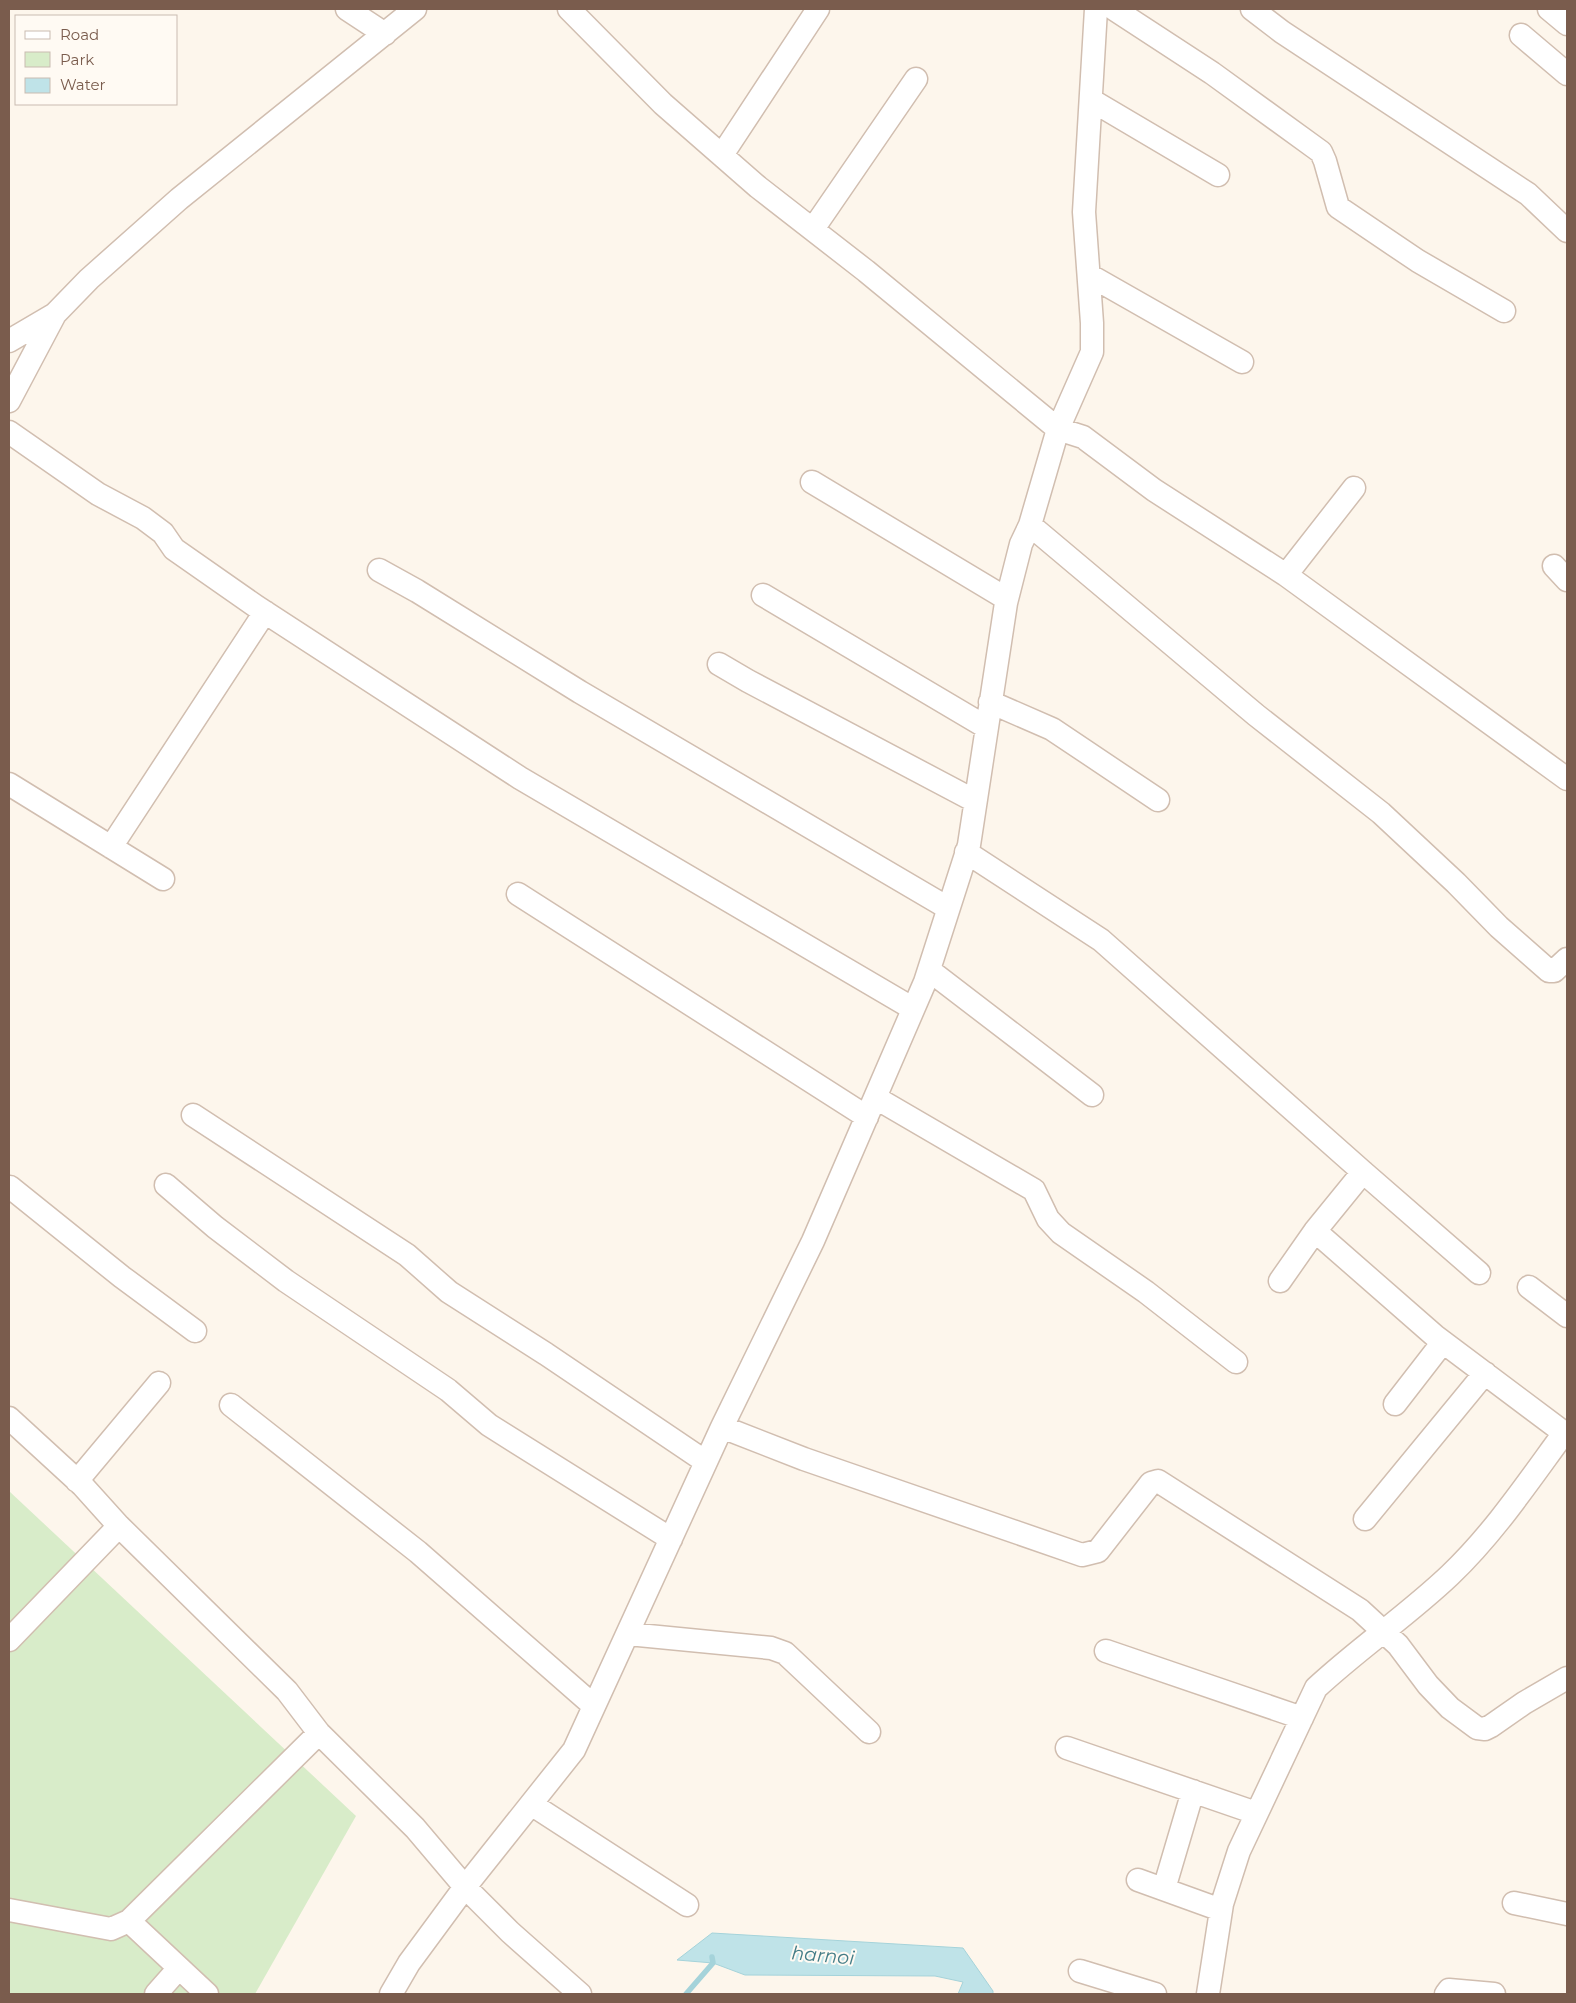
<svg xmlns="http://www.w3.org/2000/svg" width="1576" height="2003" font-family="Montserrat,sans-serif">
<rect width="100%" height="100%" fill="#fdf6ec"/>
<path fill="#d8ecc9" d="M9,1491L356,1816L255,1994H9Z"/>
<path fill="#bfe3e8" stroke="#a5d3da" d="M712,1933L963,1948L993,1991V1994H958L963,1982L935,1976L745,1975L713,1963L677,1960Z"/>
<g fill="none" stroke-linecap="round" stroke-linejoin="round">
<path stroke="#a5d3da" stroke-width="5.5" d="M686,1994L713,1963L712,1957"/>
<g stroke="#d1beb0" stroke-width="25">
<path id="street" d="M347,9L385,34
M569,9L663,104L758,187L866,271L1058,429L1083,437L1154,490L1286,575L1567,779
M1114,9L1212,73L1321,152L1325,161L1338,207L1418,261L1504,311
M1252,9L1282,32L1528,194L1567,231
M1549,9L1567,24
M1521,35L1567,74
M1091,100L1218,175
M722,155L818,9
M813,229L916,79
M1089,275L1242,362
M9,341L55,314L89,279L179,199L415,9
M9,401L54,316
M9,432L98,494L143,518L163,533L174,549L257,607L520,778L912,1008
M812,482L1007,599
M1030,525L1256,715L1381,813L1456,883L1499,927L1549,971H1554L1567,959
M1554,566L1567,580
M379,570L417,591L580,692L948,908
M1286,575L1354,488
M763,595L986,727
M719,664L748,681L975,801
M990,702L1052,729L1158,800
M9,784L163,879
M111,847L265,612
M966,852L1101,940L1363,1172L1479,1273
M518,894L867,1117
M929,970L1092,1095
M876,1098L1034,1190L1048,1219L1061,1233L1146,1292L1236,1362
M193,1115L407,1255L449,1292L546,1354L706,1462
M166,1185L215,1227L286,1281L448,1390L489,1425L671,1539
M9,1188L10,1187L122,1277L195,1331
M1315,1231L1435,1336L1567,1435
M1280,1281L1315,1231L1363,1172
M1529,1287L1567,1316
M1395,1404L1443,1342
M231,1405L418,1552L594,1706
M9,1418L82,1485L119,1526L287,1691L319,1733L415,1828L465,1887L510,1932L580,1994
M722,1427L804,1459L1082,1555L1098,1551L1151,1483L1158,1481L1360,1610L1398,1645L1428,1685L1450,1708L1477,1728L1485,1729L1491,1726L1524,1703L1567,1678
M77,1481L159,1383
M1365,1519L1485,1373
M628,1634L771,1648L785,1653L869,1732
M9,1640L119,1526
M1106,1651L1302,1718
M1067,1748L1256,1813
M531,1804L687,1905
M1138,1880L1221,1910
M1164,1889L1193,1791
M1514,1903L1567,1914
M9,1910L111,1929L129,1921L319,1733
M129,1921L207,1994
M1080,1971L1155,1994
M156,1994L179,1968
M391,1994L409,1963L465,1887L574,1750L722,1427L813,1241L925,982L969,845L1006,603L1021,544L1030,525L1058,429L1092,352V323L1084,212L1096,9
M1208,1994L1222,1904L1239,1851L1316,1688C1359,1648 1408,1615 1450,1575C1494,1533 1528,1482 1564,1433
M1446,1994L1449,1990L1494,1994"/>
</g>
<use href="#street" stroke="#fff" stroke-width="22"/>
</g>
<g text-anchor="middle" stroke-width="4" stroke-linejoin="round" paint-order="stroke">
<g font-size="19" font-style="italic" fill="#437c86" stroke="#fffaf3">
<text transform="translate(823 1955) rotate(5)" y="7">harnoi</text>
</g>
</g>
<rect width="1576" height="2003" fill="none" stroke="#7a5c4d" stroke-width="20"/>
<rect x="15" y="15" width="162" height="90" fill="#fffaf3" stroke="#cabbb1"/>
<rect x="25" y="31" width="25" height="8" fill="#ffffff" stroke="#cabbb1"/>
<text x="60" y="40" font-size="15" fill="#7a5c4d">Road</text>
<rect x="25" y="52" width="25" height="15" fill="#d8ecc9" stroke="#cabbb1"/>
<text x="60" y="65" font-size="15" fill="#7a5c4d">Park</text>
<rect x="25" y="78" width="25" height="15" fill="#bfe3e8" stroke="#cabbb1"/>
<text x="60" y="90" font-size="15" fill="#7a5c4d">Water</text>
</svg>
